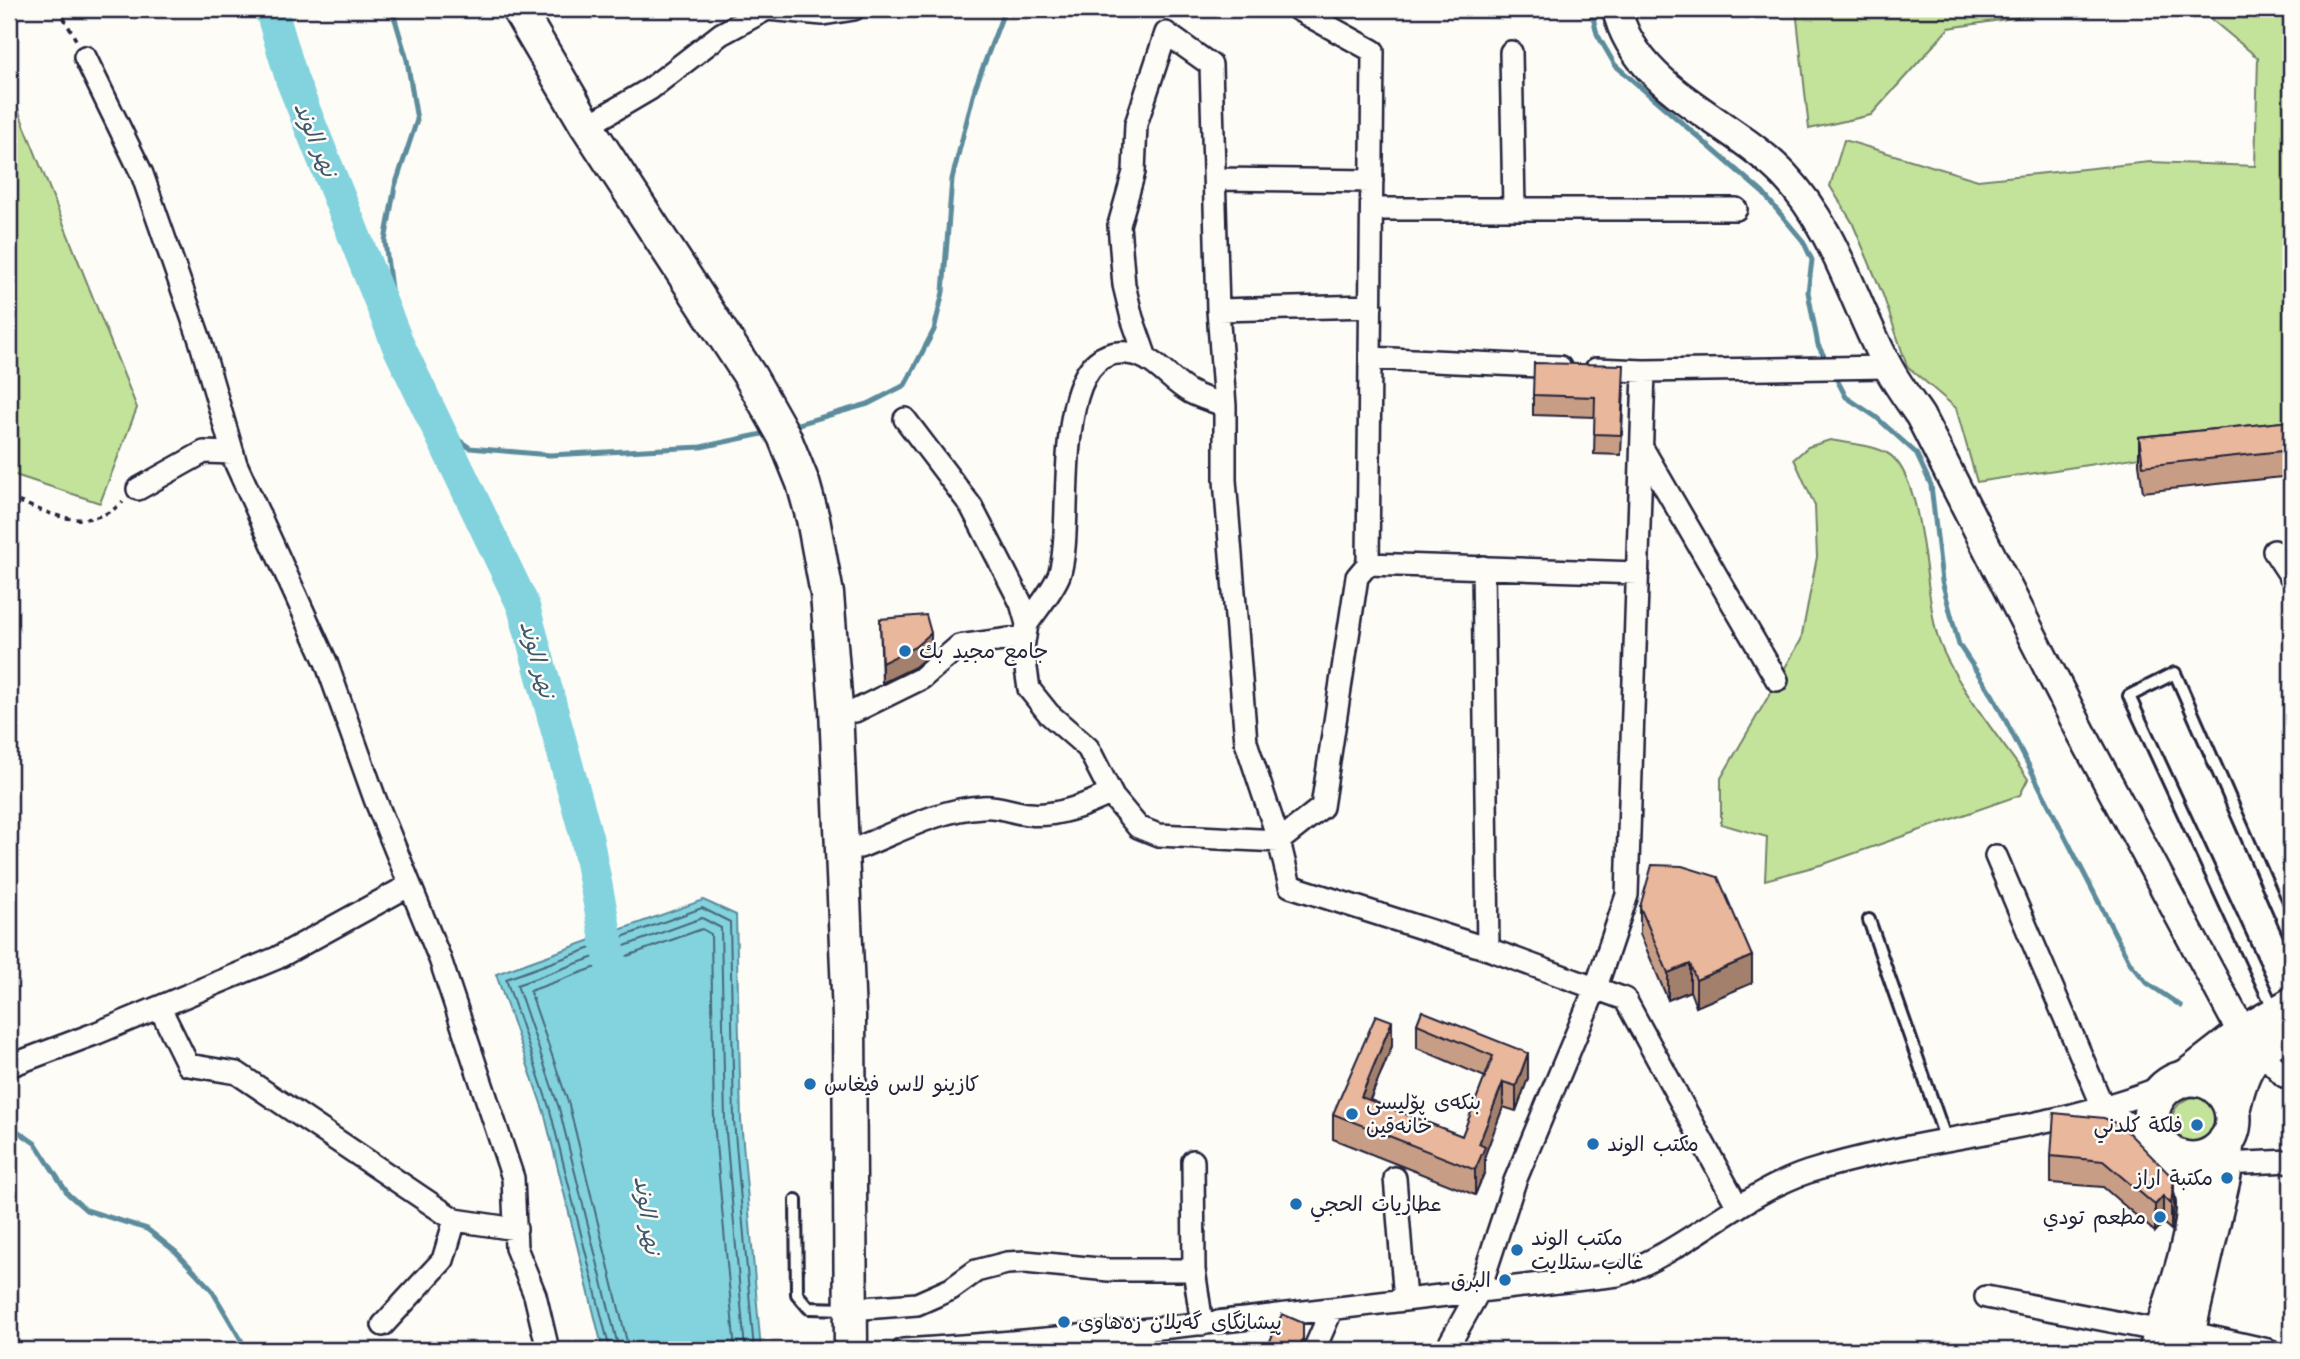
<svg xmlns="http://www.w3.org/2000/svg" width="2300" height="1359" font-family="Kalam,'Playpen Sans Arabic',sans-serif">
<rect width="100%" height="100%" fill="#fdfcf7"/>
<filter id="ink" filterUnits="userSpaceOnUse"><feTurbulence type="fractalNoise" baseFrequency=".0143" numOctaves="2"/><feDisplacementMap in="SourceGraphic" scale="14" xChannelSelector="R" yChannelSelector="G"/><feConvolveMatrix kernelMatrix="1 2 1 2 8 2 1 2 1" color-interpolation-filters="sRGB"/></filter>
<g filter="url(#ink)">
<path fill="#c3e29a" stroke="#72826a" stroke-width="2" d="M1796,9H2071L1949,28L1871,115L1809,129Z
M2199,9H2291V434L1977,482L1956,408L1907,366L1883,295L1852,222L1830,186L1844,140L1978,180L2150,162L2255,166L2258,58Z
M9,87L137,408L100,503L9,473Z
M1830,440C1848,443 1871,445 1887,453C1925,474 1924,592 1937,635C1950,678 2001,740 2028,779L2020,795L1824,864L1765,880L1767,837L1721,824V778L1801,640L1817,557L1815,506L1794,459L1808,447Z
M2171 1123a26 26 0 1 1 52 0a26 26 0 1 1-52 0Z"/>
<path fill="#82d3dd" stroke="#5c8c9c" stroke-width="2" d="M703,900L736,915L741,1120L761,1350H603L544,1112L496,974Z"/>
<g fill="none" stroke-linecap="round" stroke-linejoin="round">
<path stroke="#48697c" stroke-width="2" d="M610,1350L550,1110L506,979L702,908L730,922L734,1121L754,1350
M619,1350L559,1108L517,985L702,918L721,928L725,1121L745,1350
M629,1350L569,1105L530,991L702,929L711,934L714,1122L735,1350"/>
<path stroke="#5c8c9c" stroke-width="5" d="M392,9L407,60L417,120L395,186L385,241L398,345
M1591,9L1597,34L1615,65L1763,193L1803,241L1812,260L1808,292L1818,345L1827,362
M1834,374L1846,397L1876,417L1916,453L1931,485L1942,581L1959,645L1993,696L2130,963L2147,983L2181,1006
M438,425L470,448L550,455L701,447L772,432
M791,426L868,404L905,385L934,330L943,292L952,179L975,88L1005,9
M9,1125L36,1144L68,1194L86,1210L147,1229L176,1252L211,1289L247,1350"/>
<path stroke="#82d3dd" stroke-width="33" d="M271,9L292,80L398,345L523,605L587,839L614,978"/>
<g stroke="#22223b" stroke-width="16">
<path id="service" d="M1869,920L1946,1140
M2274,1010L2129,696L2175,673L2291,938
M796,1200L797,1294L809,1308L848,1309"/>
</g>
<g stroke="#22223b" stroke-width="26">
<path id="minor" d="M1511,52L1514,209
M85,57L142,174L200,340L236,464L326,662L375,799L440,959L513,1178L516,1248L535,1295L548,1350
M587,126L650,89L721,34L767,9L823,14L854,9
M1216,179L1372,181
M1372,209H1736
M1218,310L1371,306
M1146,358L1132,318L1124,285L1119,225L1134,172L1136,124L1166,33L1211,65L1218,310L1225,406V480L1246,742L1279,841L1290,886L1488,949L1625,999L1738,1207
M1370,358L1560,367
M1596,369L1644,371L1888,367
M905,419L971,506L1021,603L1027,624L1023,648L1029,689L1049,714L1088,748L1113,797L1138,827L1158,835L1279,841L1322,807L1357,577L1368,564L1373,51L1297,9
M1644,451L1777,680
M138,489L204,452L233,453
M2274,551L2291,577
M1368,564L1638,573
M1483,567L1488,949
M1027,624C1037,609 1052,592 1059,575C1077,528 1044,336 1133,354C1155,358 1170,381 1190,392C1201,398 1214,401 1225,406
M855,711L922,678L959,646L1025,637
M860,847C898,832 940,809 982,807C998,805 1013,813 1029,814C1057,817 1087,805 1111,793
M1996,856L2103,1107L2160,1145
M160,1008L188,1065L237,1073L455,1220L516,1229
M2257,1048L2284,1076L2291,1075
M9,1066L97,1033L277,958L410,885
M2193,1160L2224,1164L2291,1161
M1193,1161L1194,1270L1202,1324
M1395,1178L1405,1300
M1986,1297L2162,1331
M851,1309L917,1304L951,1289L976,1271L1007,1263L1025,1262L1109,1270H1194
M383,1325L443,1260L455,1220
M2188,1332L2268,1350
M903,1350C1142,1335 1379,1302 1618,1275C1686,1251 1739,1195 1808,1172C1928,1134 2058,1132 2174,1082
M1314,1350L1331,1311
M1446,1350L1479,1291L1515,1181L1596,987L1627,895L1644,371"/>
</g>
<g stroke="#22223b" stroke-width="33">
<path id="tertiary" d="M1617,9C1633,88 1733,121 1784,175C1836,230 1853,302 1888,367C1897,384 1909,400 1920,416L2081,732L2243,1034"/>
</g>
<g stroke="#22223b" stroke-width="37">
<path id="secondary" d="M518,9L587,126L750,376L784,436L803,483L813,519L827,594L836,708L849,1016L851,1350"/>
</g>
<g stroke="#22223b" stroke-width="40">
<path id="primary" d="M2151 1119a41 41 0 1 1 82 0a41 41 0 1 1-82 0Z
M2185,1079L2243,1034L2291,1006
M2232,1109C2241,1068 2248,1054 2284,1032
M2157,1350C2168,1313 2199,1233 2194,1197C2192,1180 2182,1167 2171,1155
M2183,1350L2223,1175L2226,1141"/>
</g>
<path stroke="#22223b" stroke-width="3.5" stroke-dasharray="5 5" stroke-linecap="butt" d="M59,9L76,40
M9,498C51,513 85,535 123,502"/>
<use href="#service" stroke="#fdfcf7" stroke-width="10"/>
<use href="#minor" stroke="#fdfcf7" stroke-width="21"/>
<use href="#tertiary" stroke="#fdfcf7" stroke-width="28"/>
<use href="#secondary" stroke="#fdfcf7" stroke-width="32"/>
<use href="#primary" stroke="#fdfcf7" stroke-width="35"/>
</g>
<path fill="#c89d85" stroke="#22223b" stroke-width="2" d="M1624,386L1621,455L1594,454L1595,417L1533,415V395Z
M2291,421V476L2143,492L2139,464V437Z
M2288,500H2291V549L2288,527Z
M880,619L931,653L915,667L882,683Z
M1640,907L1752,983L1696,1007L1690,991L1668,1000L1640,934Z
M1422,1011L1528,1078L1516,1111L1503,1107L1485,1155V1171L1475,1195L1333,1139V1114L1392,1046L1370,1100L1462,1136L1485,1077L1417,1048V1024Z
M2122,1126L2174,1205L2171,1230L2163,1223L2155,1232L2103,1187L2051,1183V1156Z"/>
<path fill="#a3806c" stroke="#22223b" stroke-width="2" d="M931,633V653L915,667L882,683V663Z
M1752,956V983L1696,1007V980Z
M1690,964V991L1668,1000V973Z
M1392,1021V1046L1361,1121V1097Z
M1528,1053V1078L1516,1111V1086Z
M1503,1082V1107L1485,1155V1171L1475,1195V1170L1479,1144Z
M2174,1179V1205L2171,1230V1204Z
M2163,1196V1223L2155,1232V1205Z
M1303,1338V1350H1298Z"/>
<path fill="#e9b79b" stroke="#22223b" stroke-width="2" d="M1534,363L1624,365L1621,435L1594,434L1595,397L1533,395Z
M2291,421V450L2143,466L2139,437Z
M2288,500H2291V522Z
M926,615L931,633L915,647L882,663L880,619Z
M1652,865L1682,866L1718,877L1752,956L1696,980L1690,964L1668,973L1640,907Z
M1422,1011L1528,1053L1516,1086L1503,1082L1479,1144L1485,1147L1475,1170L1333,1114L1376,1015L1392,1021L1361,1097L1462,1136L1493,1056L1417,1024Z
M2054,1113L2104,1118L2122,1126L2174,1179L2171,1204L2163,1196L2155,1205L2103,1161L2051,1156Z
M1282,1314L1303,1323V1338L1298,1350H1266Z"/>
</g>
<g fill="#1f6fb2" stroke="#fdfcf7" stroke-width="2.5">
<circle cx="905" cy="651" r="7"/>
<circle cx="810" cy="1084" r="7"/>
<circle cx="1352" cy="1114" r="7"/>
<circle cx="2197" cy="1125" r="7"/>
<circle cx="1593" cy="1144" r="7"/>
<circle cx="2227" cy="1178" r="7"/>
<circle cx="1296" cy="1204" r="7"/>
<circle cx="2160" cy="1217" r="7"/>
<circle cx="1517" cy="1250" r="7"/>
<circle cx="1505" cy="1280" r="7"/>
<circle cx="1064" cy="1322" r="7"/>
</g>
<g text-anchor="middle" stroke-width="5" stroke-linejoin="round" paint-order="stroke">
<g font-size="21" fill="#22223b" stroke="#fdfcf7" text-anchor="start">
<text x="919" y="658">جامع مجيد بك</text>
<text x="824" y="1091">كازينو لاس فيغاس</text>
<text x="1366" y="1109">بنکەی پۆلیسی<tspan x="1366" dy="24">خانەقین</tspan></text>
<text x="2183" y="1132" text-anchor="end">فلكة كلدني</text>
<text x="1607" y="1151">مكتب الوند</text>
<text x="2213" y="1185" text-anchor="end">مكتبة اراز</text>
<text x="1310" y="1211">عطاريات الحجي</text>
<text x="2146" y="1224" text-anchor="end">مطعم تودي</text>
<text x="1531" y="1245">مكتب الوند<tspan x="1531" dy="24">غالب ستلايت</tspan></text>
<text x="1491" y="1287" text-anchor="end">البرق</text>
<text x="1078" y="1329">پیشانگای گەیلان زەهاوی</text>
</g>
<g font-size="23" font-style="italic" fill="#3f576c" stroke="#fdfcf7">
<text transform="translate(316 139) rotate(68)" y="8">نهر الوند</text>
<text transform="translate(538 659) rotate(75)" y="8">نهر الوند</text>
<text transform="translate(648 1215) rotate(82)" y="8">نهر الوند</text>
</g>
</g>
<rect width="2300" height="1359" fill="none" stroke="#fdfcf7" stroke-width="35"/>
<rect x="18" y="18" width="2265" height="1324" fill="none" stroke="#22223b" stroke-width="2.5" filter="url(#ink)"/>
</svg>
